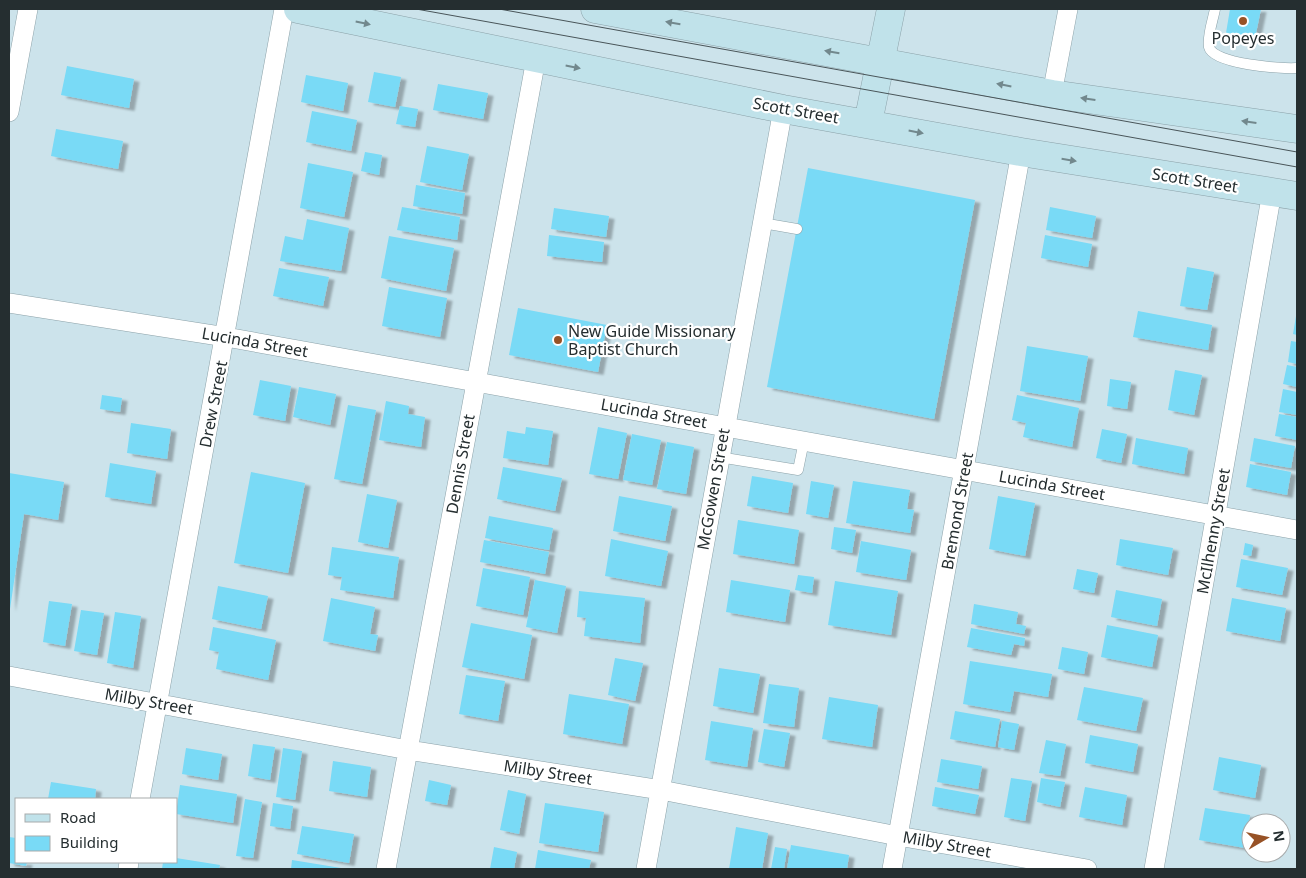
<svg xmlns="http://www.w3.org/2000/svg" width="1306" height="878" font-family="'Noto Sans',sans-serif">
<defs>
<filter id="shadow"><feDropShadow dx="5.5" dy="3" stdDeviation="1" flood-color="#0004"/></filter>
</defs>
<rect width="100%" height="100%" fill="#cce3eb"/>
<path fill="#79daf6" filter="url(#shadow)" d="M1230,9H1261L1255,38L1251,37L1250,42L1233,39L1234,34L1226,33Z
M67,66L134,79L129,108L61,95Z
M374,72L401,77L395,107L368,102Z
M306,75L348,83L343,111L301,102Z
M438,84L488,93L483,119L433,110Z
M400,106L418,109L415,127L396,124Z
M312,111L357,120L351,151L306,142Z
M56,129L123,141L118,169L51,156Z
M427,146L469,154L462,190L420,182Z
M365,152L382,155L379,175L361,171Z
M308,163L353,172L344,217L300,208Z
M808,168L975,200L934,419L767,387Z
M416,185L465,193L462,214L413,206Z
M402,207L460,217L457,240L397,230Z
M1050,207L1096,216L1092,238L1046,230Z
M554,208L609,216L606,237L551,229Z
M307,219L349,228L341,271L280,261L285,236L303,240Z
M549,235L604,242L602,262L547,256Z
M1045,235L1092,244L1088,267L1041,258Z
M389,236L454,248L446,291L381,278Z
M1187,267L1214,272L1207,310L1180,306Z
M279,268L329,277L323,306L273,296Z
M389,287L447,298L440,337L382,326Z
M518,308L607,325L598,372L509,355Z
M1138,311L1212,325L1208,350L1133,337Z
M1296,316H1297V335L1293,334Z
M1291,341L1297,342V364L1288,362Z
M1027,346L1088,356L1080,401L1020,391Z
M1287,365L1297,367V387L1283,384Z
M1175,370L1202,375L1194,415L1168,410Z
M1110,379L1131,382L1127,409L1107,406Z
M260,380L291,386L285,421L253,415Z
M299,387L336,394L330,425L293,417Z
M1283,389L1297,392V415L1279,412Z
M102,395L122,398L120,412L100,409Z
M1017,395L1079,408L1072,447L1023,437L1026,423L1012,420Z
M386,401L409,406L408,414L425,417L421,447L379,440Z
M348,405L376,410L362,484L334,479Z
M1279,414L1297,417V440L1275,436Z
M131,423L171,429L167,459L127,453Z
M526,427L553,431L548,465L503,458L507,431L525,434Z
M598,427L627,433L618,479L589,474Z
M1102,429L1127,434L1121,463L1096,458Z
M632,434L661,440L652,485L623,480Z
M1136,438L1188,448L1184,474L1132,464Z
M1254,438L1295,446L1291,468L1250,461Z
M667,442L694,447L686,494L657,489Z
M110,463L156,471L151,504L105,497Z
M1250,464L1291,472L1287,495L1246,487Z
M503,467L562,478L555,511L497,499Z
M251,472L305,483L288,573L234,563Z
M9,473L64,482L58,520L24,514L10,609Z
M752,476L793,483L788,513L747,506Z
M811,481L834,485L828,518L806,514Z
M853,481L910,490L907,509L914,510L910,533L846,523Z
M367,494L397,500L388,548L358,542Z
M619,496L672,506L665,541L613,531Z
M998,496L1035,503L1025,556L989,549Z
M489,516L553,528L549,550L485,538Z
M738,520L799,530L794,564L733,554Z
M834,527L856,530L852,553L831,549Z
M611,539L668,551L661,586L605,576Z
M1120,539L1173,548L1168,575L1116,565Z
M484,540L549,552L545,574L480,562Z
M861,541L911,550L906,580L856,572Z
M1245,543L1253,545L1251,556L1243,555Z
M332,547L399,557L393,598L340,590L342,577L328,575Z
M1241,559L1288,568L1282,595L1236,587Z
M483,568L530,577L523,615L476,606Z
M1077,569L1098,573L1094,593L1073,589Z
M798,575L814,577L812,593L795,590Z
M535,580L566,586L557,633L526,627Z
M731,580L790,590L785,622L726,612Z
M835,581L898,591L891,635L828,625Z
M218,586L268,596L261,629L212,619Z
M1116,590L1162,599L1157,626L1111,617Z
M579,591L645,598L640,643L584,636L586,618L577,617Z
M331,598L375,607L370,634L378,635L375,651L323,641Z
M1232,598L1286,608L1280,641L1226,631Z
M49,601L72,604L65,646L43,642Z
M974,604L1018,612L1016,624L1026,626L1024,634L971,624Z
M81,610L104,613L97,655L74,651Z
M115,612L141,616L133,668L107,663Z
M471,623L532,635L524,679L462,667Z
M1107,625L1158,635L1152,667L1101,657Z
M213,627L276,640L268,680L216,669L219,652L209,650Z
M971,628L1025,638L1024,646L1014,644L1011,655L967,647Z
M1062,647L1088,652L1084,674L1058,669Z
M615,658L643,663L635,701L608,695Z
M970,661L1052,674L1048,697L1014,691L1010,712L963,704Z
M719,668L760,674L753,713L713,706Z
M466,675L505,681L498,721L459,714Z
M769,684L799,688L794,727L763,723Z
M1084,687L1143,698L1136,731L1077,720Z
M569,694L629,704L622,744L563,734Z
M829,697L878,705L872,747L822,739Z
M955,711L1000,719L995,747L950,739Z
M711,721L753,728L747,767L705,760Z
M1002,721L1019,724L1014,750L998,747Z
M764,729L790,733L784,767L758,762Z
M1090,735L1138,744L1133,772L1085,763Z
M1046,740L1066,744L1060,776L1039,773Z
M253,744L275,747L270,780L248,776Z
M186,748L222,754L218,780L182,774Z
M283,748L302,751L295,800L276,797Z
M1219,757L1261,765L1255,798L1213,790Z
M941,759L982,766L978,789L937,782Z
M333,761L371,767L367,797L329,791Z
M1011,778L1032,781L1025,821L1004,817Z
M1041,778L1065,782L1060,807L1037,802Z
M429,780L451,785L447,805L425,801Z
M51,782L96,789L95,799H48Z
M180,785L237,794L233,823L176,814Z
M935,787L979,795L975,814L932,806Z
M1085,787L1127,795L1122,825L1079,817Z
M508,790L526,794L519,834L500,830Z
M245,799L262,802L253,858L236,856Z
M273,803L293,806L290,829L270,826Z
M545,803L604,812L598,852L539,843Z
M1205,808L1250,815L1245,848L1199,840Z
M302,826L354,834L349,863L297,854Z
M736,827L768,833L762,869H729Z
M9,837L16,838V862H27L26,866L9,863Z
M791,845L849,855L847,869H787Z
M494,847L517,852L514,869H490Z
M775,847L787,849L784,869H771Z
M538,850L591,860L589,869H535Z
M176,858L220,865L219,869H162L163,862H176Z
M292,860L341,868V869H291Z"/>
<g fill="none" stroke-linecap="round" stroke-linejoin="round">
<g stroke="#8ba1a8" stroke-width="11">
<path id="lane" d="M1215,9C1213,20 1207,36 1209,47C1213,64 1281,69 1296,68
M762,223L797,229
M719,457L798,470L804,441"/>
</g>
<g stroke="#8ba1a8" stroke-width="20">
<path id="street" d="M1052,94L1068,9
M9,112L28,9
M9,303L226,337L1297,530
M9,676L408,750L661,790L898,836L1087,869
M140,799L284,9
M128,869L129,862
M386,869L536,59
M646,869L783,109
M892,869L1021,152
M1154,869L1272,192"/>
</g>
<g stroke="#8ba1a8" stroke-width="29">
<path id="secondary" d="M298,9L783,109L1021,152L1297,196
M595,9L1052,94L1297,129
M868,123L891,9"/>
</g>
<use href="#lane" stroke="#fff" stroke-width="10"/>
<use href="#street" stroke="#fff" stroke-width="19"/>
<use href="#secondary" stroke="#c0e2ea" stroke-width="28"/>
<path stroke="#495559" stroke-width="1" d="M416,9L1297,167
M499,9L1297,152"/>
</g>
<defs><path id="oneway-solid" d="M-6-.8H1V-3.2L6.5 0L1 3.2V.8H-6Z" transform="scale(1.25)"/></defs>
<g fill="#72888d">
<use href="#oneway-solid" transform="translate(363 23) rotate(12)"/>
<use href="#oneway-solid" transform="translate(673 23) rotate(-170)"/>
<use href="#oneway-solid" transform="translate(832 52) rotate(-170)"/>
<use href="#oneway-solid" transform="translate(573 67) rotate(11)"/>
<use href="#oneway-solid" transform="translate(1004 85) rotate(-169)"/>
<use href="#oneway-solid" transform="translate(1088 99) rotate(-172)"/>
<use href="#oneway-solid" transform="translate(1249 122) rotate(-172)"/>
<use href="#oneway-solid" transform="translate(916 132) rotate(11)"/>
<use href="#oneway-solid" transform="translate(1069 160) rotate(9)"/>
</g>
<g fill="#975226" stroke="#fff" stroke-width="2">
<circle cx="1243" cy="21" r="5"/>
<circle cx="558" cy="340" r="5"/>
</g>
<g text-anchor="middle" stroke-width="4.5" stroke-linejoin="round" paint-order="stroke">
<g font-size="16" fill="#252e30" stroke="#fff">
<text x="1243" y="44">Popeyes</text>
<text x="568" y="337" text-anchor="start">New Guide Missionary<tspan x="568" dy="18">Baptist Church</tspan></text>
</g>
<g font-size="16" fill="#252e30" stroke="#fff">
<text transform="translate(796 110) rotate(10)" y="6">Scott Street</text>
<text transform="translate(1195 180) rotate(9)" y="6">Scott Street</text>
<text transform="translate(255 342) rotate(10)" y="6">Lucinda Street</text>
<text transform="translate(213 404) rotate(-79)" y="6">Drew Street</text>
<text transform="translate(654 413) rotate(10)" y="6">Lucinda Street</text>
<text transform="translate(460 464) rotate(-80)" y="6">Dennis Street</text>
<text transform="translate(1052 485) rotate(10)" y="6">Lucinda Street</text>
<text transform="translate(713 489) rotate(-80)" y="6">McGowen Street</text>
<text transform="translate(957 511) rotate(-80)" y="6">Bremond Street</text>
<text transform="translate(1213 531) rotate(-80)" y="6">McIlhenny Street</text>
<text transform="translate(149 701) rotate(10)" y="6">Milby Street</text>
<text transform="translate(548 772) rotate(9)" y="6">Milby Street</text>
<text transform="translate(947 844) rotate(10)" y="6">Milby Street</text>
</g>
</g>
<rect width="1306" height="878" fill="none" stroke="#252e30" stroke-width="20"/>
<rect x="15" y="798" width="162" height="65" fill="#ffffff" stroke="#a8abac"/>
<rect x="25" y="814" width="25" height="8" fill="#c0e2ea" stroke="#a8abac"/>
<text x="60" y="823" font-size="15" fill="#252e30">Road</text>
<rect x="25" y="836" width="25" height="15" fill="#79daf6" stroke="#a8abac"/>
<text x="60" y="848" font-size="15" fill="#252e30">Building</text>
<g transform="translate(1266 838) rotate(81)"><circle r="24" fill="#ffffff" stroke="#a8abac"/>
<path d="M0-4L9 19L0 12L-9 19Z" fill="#975226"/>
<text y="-8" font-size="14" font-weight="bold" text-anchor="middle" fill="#252e30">N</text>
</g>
</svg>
